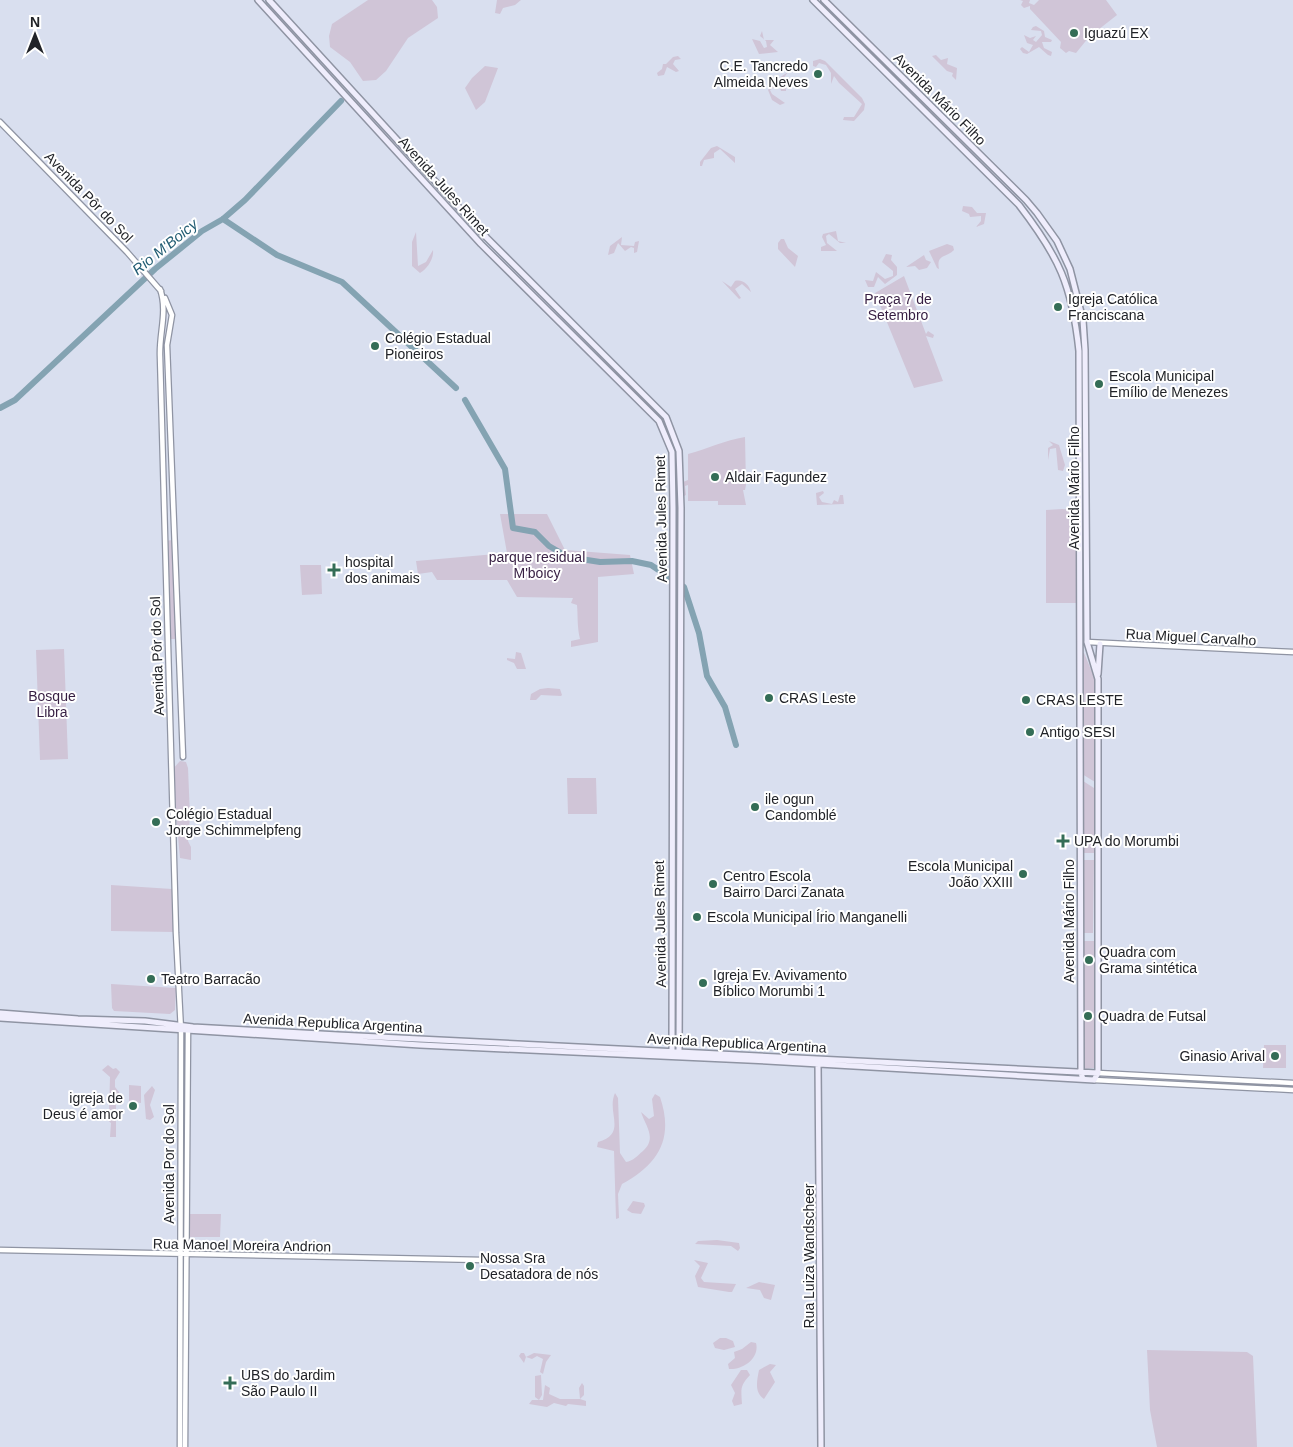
<svg xmlns="http://www.w3.org/2000/svg" width="1293" height="1447" font-family="Helvetica,sans-serif">
<rect width="100%" height="100%" fill="#d9dfef"/>
<path fill="#d0c5d7" d="M368,0H432L437,7L438,18L408,38L386,71L376,80L363,81L350,62L330,47L329,36L332,24Z
M497,0H521L515,5L503,8L500,14L495,13Z
M1020,0H1030L1029,3L1034,5L1039,0H1106L1117,15L1089,37L1076,53L1069,51L1066,53L1060,48L1061,42L1030,9V6L1024,8L1021,5L1023,1Z
M1036,26L1044,31L1045,37L1052,40L1051,42H1042L1044,48L1052,52L1051,56L1048,55L1039,47L1027,54L1023,53L1020,49L1022,47L1029,52L1033,45L1027,43L1024,35L1030,38L1036,36L1033,40L1036,42L1042,35L1041,31L1031,30L1033,27Z
M762,31L764,40H774L770,45L778,52L759,54L752,39L760,41L764,48L767,47L766,41L760,36Z
M936,55L941,60L948,58L947,64L957,68L956,80L952,76L953,73L947,71L932,56Z
M678,56L681,59L675,60L673,64L679,71L676,72L667,67L664,75L658,76L657,73L662,69L663,64H666L673,57Z
M820,59L825,61L862,98L865,104L864,110L854,121L843,120L844,117H854L862,104L839,83L834,76L831,84V73L826,65L819,63L816,67L813,66V61Z
M485,66L498,68L485,102L476,110L465,88L472,78Z
M788,72L780,83L786,88V91H781L779,84L770,90L772,94L785,103L780,105L772,100L768,90L773,82Z
M717,146L735,157V163L720,149L714,153V158L704,160L702,166H700V162L711,148Z
M963,206L972,207L977,213H986L984,224L976,227L981,221V216L970,217L969,214L962,211Z
M836,231L838,241L846,243H840L829,234L826,236L827,243L837,251H821V247L826,245L822,237L823,234Z
M416,232L418,266L426,262L433,250C434,259 427,269 420,273L412,266V242Z
M622,237L621,245L634,246L635,242L639,241L637,252L634,253V248L631,247L625,251L618,243L614,253L608,255L610,246Z
M781,239H784L788,248L798,256L795,267L778,249V243Z
M947,244L953,246L954,250C946,258 936,254 939,269L937,268L929,251Z
M886,254L892,255L891,260L897,267V275L885,284L878,277L874,287H868L865,280L873,281L876,272L885,279L893,276V271L882,262Z
M924,255L926,260L931,262L927,268L919,270L915,266L906,267Z
M904,276L926,334L928,331L934,335L933,338L926,336L943,381L914,388L875,293Z
M722,281L731,287L735,281C743,279 749,285 751,292L742,284L735,289L741,298L739,299Z
M745,437L746,485L745,490H743L746,505H718V501H688V485L685,486L686,495L684,496L683,482L688,480V454C707,449 725,440 745,437Z
M1049,441L1059,445L1065,465L1063,471L1058,470L1056,448L1050,449L1048,460V448L1053,445Z
M823,491L824,493L819,497L822,502L832,504L834,500L838,502L840,495H843L844,504L817,505L816,493Z
M1062,509L1079,510L1078,603H1046V510Z
M500,514H547L565,550L630,555L634,574L598,577V642L571,647V641L580,639C577,627 578,616 577,605L571,603L573,598L517,597L507,580H437L432,572L418,574L416,561L507,553Z
M172,540L179,639H169L166,541Z
M300,565H321L322,594L302,595Z
M64,649L68,759L40,760L36,650Z
M516,652L521,653L526,669H517L514,663L507,660V658L515,659Z
M1082,653H1084L1095,679V782L1082,774Z
M548,688L560,689L562,695L561,696L541,695L536,700H530L531,694L540,689Z
M180,761L186,762L188,768L190,816L188,841L191,847V860L180,858L172,770Z
M567,778H596L597,814H568Z
M1083,781L1094,788V853H1083Z
M1083,860H1094L1093,933H1084Z
M111,885L172,889L174,932L111,931Z
M1083,941H1094V1068L1083,1069Z
M111,984L176,988L175,1010L170,1014L114,1011L112,1008Z
M1264,1045H1286V1068H1263Z
M108,1065L113,1069L116,1068L120,1072L115,1080V1087L119,1092V1097L116,1100V1137H110L111,1123L104,1117V1111H109L110,1077L102,1070Z
M129,1085L141,1086V1103L129,1101Z
M152,1086L155,1090L150,1105L154,1117L150,1120L146,1119L144,1095Z
M615,1093L618,1098L620,1153L626,1162C633,1161 637,1156 643,1151C657,1138 646,1127 641,1112L649,1119L654,1116L652,1099L655,1094L660,1097C674,1138 659,1164 622,1184L618,1194L619,1218L616,1219L614,1151L597,1147L598,1142C628,1133 606,1113 615,1093Z
M633,1201L644,1203L645,1206L641,1214L632,1213L627,1210Z
M189,1214H221L220,1237H190Z
M717,1240L739,1243L740,1248L738,1251L731,1246L695,1244L698,1241Z
M694,1260L708,1263L701,1278L704,1282L736,1284L732,1292H729L698,1287L695,1276L700,1266Z
M759,1282L775,1285L771,1300L764,1298L760,1290L746,1288Z
M720,1338H726L733,1341L735,1347L724,1350L715,1348L713,1343Z
M751,1342L756,1343C760,1358 743,1370 729,1369L728,1364L735,1358L734,1352L742,1349Z
M1147,1350L1247,1352L1253,1356L1257,1447H1157L1150,1410Z
M521,1353H524L526,1357L534,1353L551,1355L546,1362L543,1374L540,1372L543,1359L537,1356L532,1359L526,1357L524,1363L519,1356Z
M770,1364L776,1365L770,1372L775,1382L764,1399C754,1392 757,1381 759,1370Z
M741,1370H747L750,1375C740,1386 741,1388 742,1404L734,1406L732,1401L735,1393L731,1385Z
M541,1375L542,1395L539,1400L535,1397V1376Z
M582,1383L584,1386V1395L580,1399L586,1401V1406L568,1404L566,1406L554,1403L547,1407L529,1404L532,1400H543L545,1385L550,1388L549,1394L560,1399H580L579,1388Z"/>
<g fill="none" stroke-linecap="round" stroke-linejoin="round">
<path stroke="#84a3b2" stroke-width="6" d="M223,219L277,255L342,282L456,388
M465,400L505,469L513,528L535,532L549,546L568,557L600,562L632,561L651,565L684,587L699,633L707,676L725,707L736,745
M0,408L15,400L155,269L202,231L223,219L245,200L341,101"/>
<g stroke="#8f94a3" stroke-width="7">
<path id="tertiary" d="M0,122L127,252L161,291
M160,289C168,311 159,333 160,356L176,933L181,1031L180,1447
M165,298L172,315L167,345L183,757
M1087,642L1293,652
M1098,1073L1293,1083
M1094,1080L1293,1090
M0,1250L483,1260
M185,1447L188,1028"/>
</g>
<g stroke="#8f94a3" stroke-width="8">
<path id="secondary" d="M258,0L481,244L659,421L672,452L673,508L672,1056
M269,0L487,238L666,417L679,451L681,508L679,1056
M813,0L1019,205C1059,257 1072,285 1079,351L1081,1073L1083,1079
M1098,674L1100,644
M0,1013L78,1019L145,1021L193,1027L338,1035L1098,1073
M0,1018L420,1045L767,1061L1094,1080L1098,1073V679L1087,642L1085,350L1083,320L1070,269L1057,241L1037,213L1026,200L824,0
M818,1063L821,1447"/>
</g>
<use href="#tertiary" stroke="#fff" stroke-width="4.5"/>
<use href="#secondary" stroke="#efedfc" stroke-width="5"/>
</g>
<g fill="#346d56" stroke="#fff" stroke-width="2">
<circle cx="1074" cy="33" r="5"/>
<circle cx="818" cy="74" r="5"/>
<circle cx="1058" cy="307" r="5"/>
<circle cx="375" cy="346" r="5"/>
<circle cx="1099" cy="384" r="5"/>
<circle cx="715" cy="477" r="5"/>
<path d="M331.5 562.5h5v5h5v5h-5v5h-5v-5h-5v-5h5z"/>
<circle cx="769" cy="698" r="5"/>
<circle cx="1026" cy="700" r="5"/>
<circle cx="1030" cy="732" r="5"/>
<circle cx="755" cy="807" r="5"/>
<circle cx="156" cy="822" r="5"/>
<path d="M1060.5 833.5h5v5h5v5h-5v5h-5v-5h-5v-5h5z"/>
<circle cx="1023" cy="874" r="5"/>
<circle cx="713" cy="884" r="5"/>
<circle cx="697" cy="917" r="5"/>
<circle cx="1089" cy="960" r="5"/>
<circle cx="151" cy="979" r="5"/>
<circle cx="703" cy="983" r="5"/>
<circle cx="1088" cy="1016" r="5"/>
<circle cx="1275" cy="1056" r="5"/>
<circle cx="133" cy="1106" r="5"/>
<circle cx="470" cy="1266" r="5"/>
<path d="M227.5 1375.5h5v5h5v5h-5v5h-5v-5h-5v-5h5z"/>
</g>
<g text-anchor="middle" stroke-width="4" stroke-linejoin="round" paint-order="stroke">
<g font-size="14" fill="#212328" stroke="#fff" text-anchor="start">
<text x="1084" y="38">Iguazú EX</text>
<text x="808" y="71" text-anchor="end">C.E. Tancredo<tspan x="808" dy="16">Almeida Neves</tspan></text>
<text x="1068" y="304">Igreja Católica<tspan x="1068" dy="16">Franciscana</tspan></text>
<text x="385" y="343">Colégio Estadual<tspan x="385" dy="16">Pioneiros</tspan></text>
<text x="1109" y="381">Escola Municipal<tspan x="1109" dy="16">Emílio de Menezes</tspan></text>
<text x="725" y="482">Aldair Fagundez</text>
<text x="345" y="567">hospital<tspan x="345" dy="16">dos animais</tspan></text>
<text x="779" y="703">CRAS Leste</text>
<text x="1036" y="705">CRAS LESTE</text>
<text x="1040" y="737">Antigo SESI</text>
<text x="765" y="804">ile ogun<tspan x="765" dy="16">Candomblé</tspan></text>
<text x="166" y="819">Colégio Estadual<tspan x="166" dy="16">Jorge Schimmelpfeng</tspan></text>
<text x="1074" y="846">UPA do Morumbi</text>
<text x="1013" y="871" text-anchor="end">Escola Municipal<tspan x="1013" dy="16">João XXIII</tspan></text>
<text x="723" y="881">Centro Escola<tspan x="723" dy="16">Bairro Darci Zanata</tspan></text>
<text x="707" y="922">Escola Municipal Írio Manganelli</text>
<text x="1099" y="957">Quadra com<tspan x="1099" dy="16">Grama sintética</tspan></text>
<text x="713" y="980">Igreja Ev. Avivamento<tspan x="713" dy="16">Bíblico Morumbi 1</tspan></text>
<text x="161" y="984">Teatro Barracão</text>
<text x="1098" y="1021">Quadra de Futsal</text>
<text x="1265" y="1061" text-anchor="end">Ginasio Arival</text>
<text x="123" y="1103" text-anchor="end">igreja de<tspan x="123" dy="16">Deus é amor</tspan></text>
<text x="480" y="1263">Nossa Sra<tspan x="480" dy="16">Desatadora de nós</tspan></text>
<text x="241" y="1380">UBS do Jardim<tspan x="241" dy="16">São Paulo II</tspan></text>
</g>
<g font-size="14" fill="#212328" stroke="#fff">
<text transform="translate(940 99) rotate(45)" y="5">Avenida Mário Filho</text>
<text transform="translate(444 186) rotate(48)" y="5">Avenida Jules Rimet</text>
<text transform="translate(89 197) rotate(46)" y="5">Avenida Pôr do Sol</text>
<text transform="translate(1074 488) rotate(-90)" y="5">Avenida Mário Filho</text>
<text transform="translate(661 519) rotate(-91)" y="5">Avenida Jules Rimet</text>
<text transform="translate(1191 637) rotate(3)" y="5">Rua Miguel Carvalho</text>
<text transform="translate(157 656) rotate(-92)" y="5">Avenida Pôr do Sol</text>
<text transform="translate(1069 921) rotate(-90)" y="5">Avenida Mário Filho</text>
<text transform="translate(660 924) rotate(-91)" y="5">Avenida Jules Rimet</text>
<text transform="translate(333 1023) rotate(3)" y="5">Avenida Republica Argentina</text>
<text transform="translate(737 1043) rotate(3)" y="5">Avenida Republica Argentina</text>
<text transform="translate(169 1164) rotate(-90)" y="5">Avenida Por do Sol</text>
<text transform="translate(242 1245) rotate(1)" y="5">Rua Manoel Moreira Andrion</text>
<text transform="translate(809 1256) rotate(-90)" y="5">Rua Luiza Wandscheer</text>
</g>
<g font-size="14" fill="#361e42" stroke="#fff">
<text x="898" y="304">Praça 7 de<tspan x="898" dy="16">Setembro</tspan></text>
<text x="537" y="562">parque residual<tspan x="537" dy="16">M'boicy</tspan></text>
<text x="52" y="701">Bosque<tspan x="52" dy="16">Libra</tspan></text>
</g>
<g font-size="15" font-style="italic" fill="#235d74" stroke="#fff">
<text transform="translate(165 247) rotate(-39)" y="5">Rio M'Boicy</text>
</g>
</g>
<g transform="translate(35 35)" stroke="#ffffff" stroke-width="4" paint-order="stroke">
<path d="M0-4L9 19L0 12L-9 19Z" fill="#212328"/>
<text y="-8" font-size="14" font-weight="bold" text-anchor="middle" fill="#212328">N</text>
</g>
</svg>
